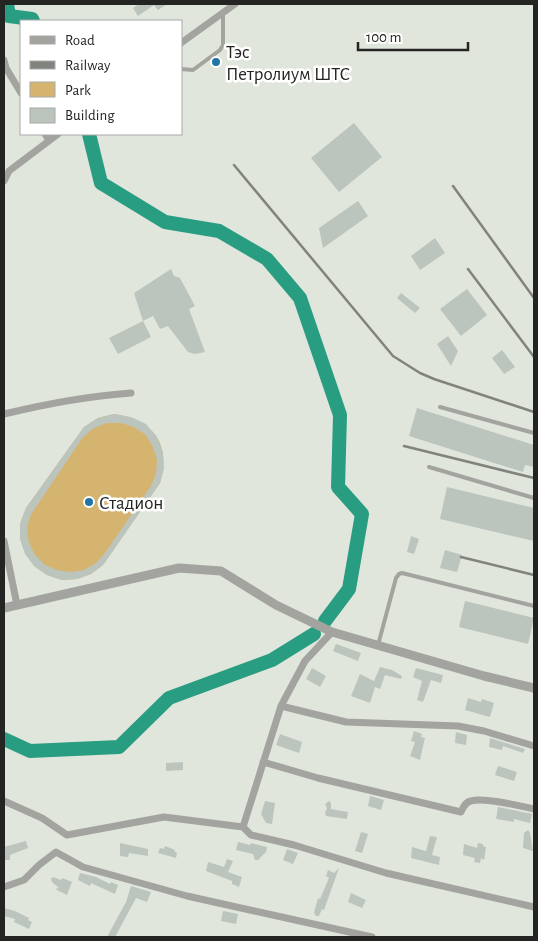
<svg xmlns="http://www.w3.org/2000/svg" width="538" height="941" font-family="'Alegreya Sans',sans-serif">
<rect width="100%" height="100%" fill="#e1e6dc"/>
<path fill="#d5b470" d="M114,414C154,420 171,444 160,483L103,565L91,574L77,579L62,580L47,575L34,566L20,524L26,508L84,427L98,418Z"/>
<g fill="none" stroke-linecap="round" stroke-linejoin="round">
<path stroke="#299d81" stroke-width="14" d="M7,4L9,16L32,19L33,21
M89,134L101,183L165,222L219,231L267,259L300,298L340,415L338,487L362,514L349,589L325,621
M4,739L30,751L119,747L169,698L272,660L314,634"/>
</g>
<path fill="#bbc4bd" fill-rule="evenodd" d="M139,4H167L158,10L154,5L138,16L133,8Z
M354,123L382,157L339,192L311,158Z
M358,201L368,216L323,248L319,228Z
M435,238L445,253L420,270L411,256Z
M171,269L174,276L180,278L195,306L189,309L205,352L195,354L188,352L168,326L160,329L153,316L143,321L134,293Z
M467,289L487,315L461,336L440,309Z
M401,293L420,308L415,313L397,298Z
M143,321L151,337L118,354L109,338Z
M448,336L458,351L451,366L437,344Z
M502,350L515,367L504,374L492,358Z
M417,408L534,445V467L525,465L523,472L409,436Z
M114,414L131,417L146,424L157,437L163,452L164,469L160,483L103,565L91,574L77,579L62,580L47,575L34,566L25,554L20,539V524L26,508L84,427L98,418ZM107,423H121L134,427L146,435L153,447L157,460L156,474L151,486L105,553L96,563L84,570L70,572L57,570L45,565L35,555L29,543L27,529L30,516L83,437L94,428Z
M447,487L534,508V541L440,519Z
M411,536L419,539L414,554L407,552Z
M445,550L462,555L457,572L440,568Z
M465,601L534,618L528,644L459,627Z
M336,644L361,653L358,661L333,651Z
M380,667L392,670L402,676L401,679L385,675L380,689L375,687L370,703L351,696L360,674L374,681Z
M312,668L326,676L320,687L306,679Z
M416,668L443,675L441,683L431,680L423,702L417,700L422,681L413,677Z
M468,698L481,702L482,699L494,703L490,717L465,710Z
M414,731L422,734L421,737L425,738L420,760L410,756L415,742L411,741Z
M456,732L467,735L466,745L455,743Z
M280,734L302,742L299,753L276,745Z
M490,738L525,749L523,753L503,746L502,750L489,747Z
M183,762V770L166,771V763Z
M498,766L517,772L514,781L495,775Z
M370,796L384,800L381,810L368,806Z
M265,801L275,803L272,824L266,823L261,814Z
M329,801L331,803V809L348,812L347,819L326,816L325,813L327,808L325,804Z
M498,807L532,814L530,823L514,819V822L496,819Z
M528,830L530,833L533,851L523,848L524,833Z
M361,832L368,834L362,853L355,851Z
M430,836L437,837L432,855L440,857L439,865L411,858L412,847L426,851Z
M26,841L28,848L10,855V860H4V847Z
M238,842L250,845L251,843L267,847L266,852L258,860H255L253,854L236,850Z
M120,843L148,849V856L129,853L128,857L120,856Z
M478,843L483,844V846L486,847L484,860L481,858L480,863L474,862L475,858L463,855L464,844L477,848Z
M165,846L175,850L174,851L177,853L176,858L158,853L160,848L164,849Z
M287,849L298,853L293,864L283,860Z
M227,859L233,861L228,872L242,877L239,887L232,884V881L206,871L208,862L224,867Z
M339,868L324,910L322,909L319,916H316L314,913L318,898L320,899L329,878L326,876L328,870L334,873Z
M80,873L96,877L110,884L111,882L118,885L115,894L91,883L90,886L78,880Z
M53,877L61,880L62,878L72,882L67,895L55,889L59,888L52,882L51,879Z
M131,886L151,892L147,902L136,898L115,937H107L126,902Z
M351,893L366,900L362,908L348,902Z
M4,908L15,911L29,918L28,920L32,922L29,929L14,922L15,919L4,916Z
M223,911L238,914L236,924L221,921Z"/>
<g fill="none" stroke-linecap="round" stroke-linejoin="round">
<path stroke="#a3a39f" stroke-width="4" d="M181,69L193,70L220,50L223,45V13
M440,407L534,433
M429,467L534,498
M378,645L396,578L399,574L402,573L534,606"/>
<path stroke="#a3a39f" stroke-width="7" d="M181,43L235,4
M4,60L6,68L21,93
M45,134L49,140
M4,181L9,171L58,134
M4,414C46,404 87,396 131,393
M4,541L17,605
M281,706L346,722L458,726L484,731L534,746
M263,762L318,778L461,812C463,808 465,802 471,801C483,797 521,806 534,809
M4,801L42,818L67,835L164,817L243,827L251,835L294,845L386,873L534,907
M243,827L281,706L305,661L332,632
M4,887L24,880L39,865L56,852L83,867L187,896L372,937"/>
<path stroke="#a3a39f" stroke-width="9" d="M4,608L179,568L221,571L276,605L332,632L484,676L534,688"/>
<path stroke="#81847e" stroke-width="2.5" d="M234,165L393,356L420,373L434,379L534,412
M453,186L534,298
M468,269L534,357
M404,446L534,478
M461,557L534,575"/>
</g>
<g fill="#2075a5" stroke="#fff" stroke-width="2">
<circle cx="216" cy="62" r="5"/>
<circle cx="89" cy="502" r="5"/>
</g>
<g text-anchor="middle" stroke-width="5" stroke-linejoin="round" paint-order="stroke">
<g font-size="19" fill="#242522" stroke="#fff" text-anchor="start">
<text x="226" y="58">Тэс<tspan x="226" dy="22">Петролиум ШТС</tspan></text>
<text x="99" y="509">Стадион</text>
</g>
</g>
<rect width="538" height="941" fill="none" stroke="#242522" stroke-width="10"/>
<rect x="20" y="20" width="162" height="115" fill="#ffffff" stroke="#a7a8a7"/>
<rect x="30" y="36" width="25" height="8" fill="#a3a39f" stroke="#a7a8a7"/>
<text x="65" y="45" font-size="15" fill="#242522">Road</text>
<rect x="30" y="61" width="25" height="8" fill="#81847e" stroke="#a7a8a7"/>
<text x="65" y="70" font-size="15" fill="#242522">Railway</text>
<rect x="30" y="82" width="25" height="15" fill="#d5b470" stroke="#a7a8a7"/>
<text x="65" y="95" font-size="15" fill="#242522">Park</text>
<rect x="30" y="108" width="25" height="15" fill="#bbc4bd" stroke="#a7a8a7"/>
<text x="65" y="120" font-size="15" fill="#242522">Building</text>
<path d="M358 42v8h110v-8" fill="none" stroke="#242522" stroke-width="2.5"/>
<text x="366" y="42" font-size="15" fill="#242522" stroke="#ffffff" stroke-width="4" paint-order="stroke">100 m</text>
</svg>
